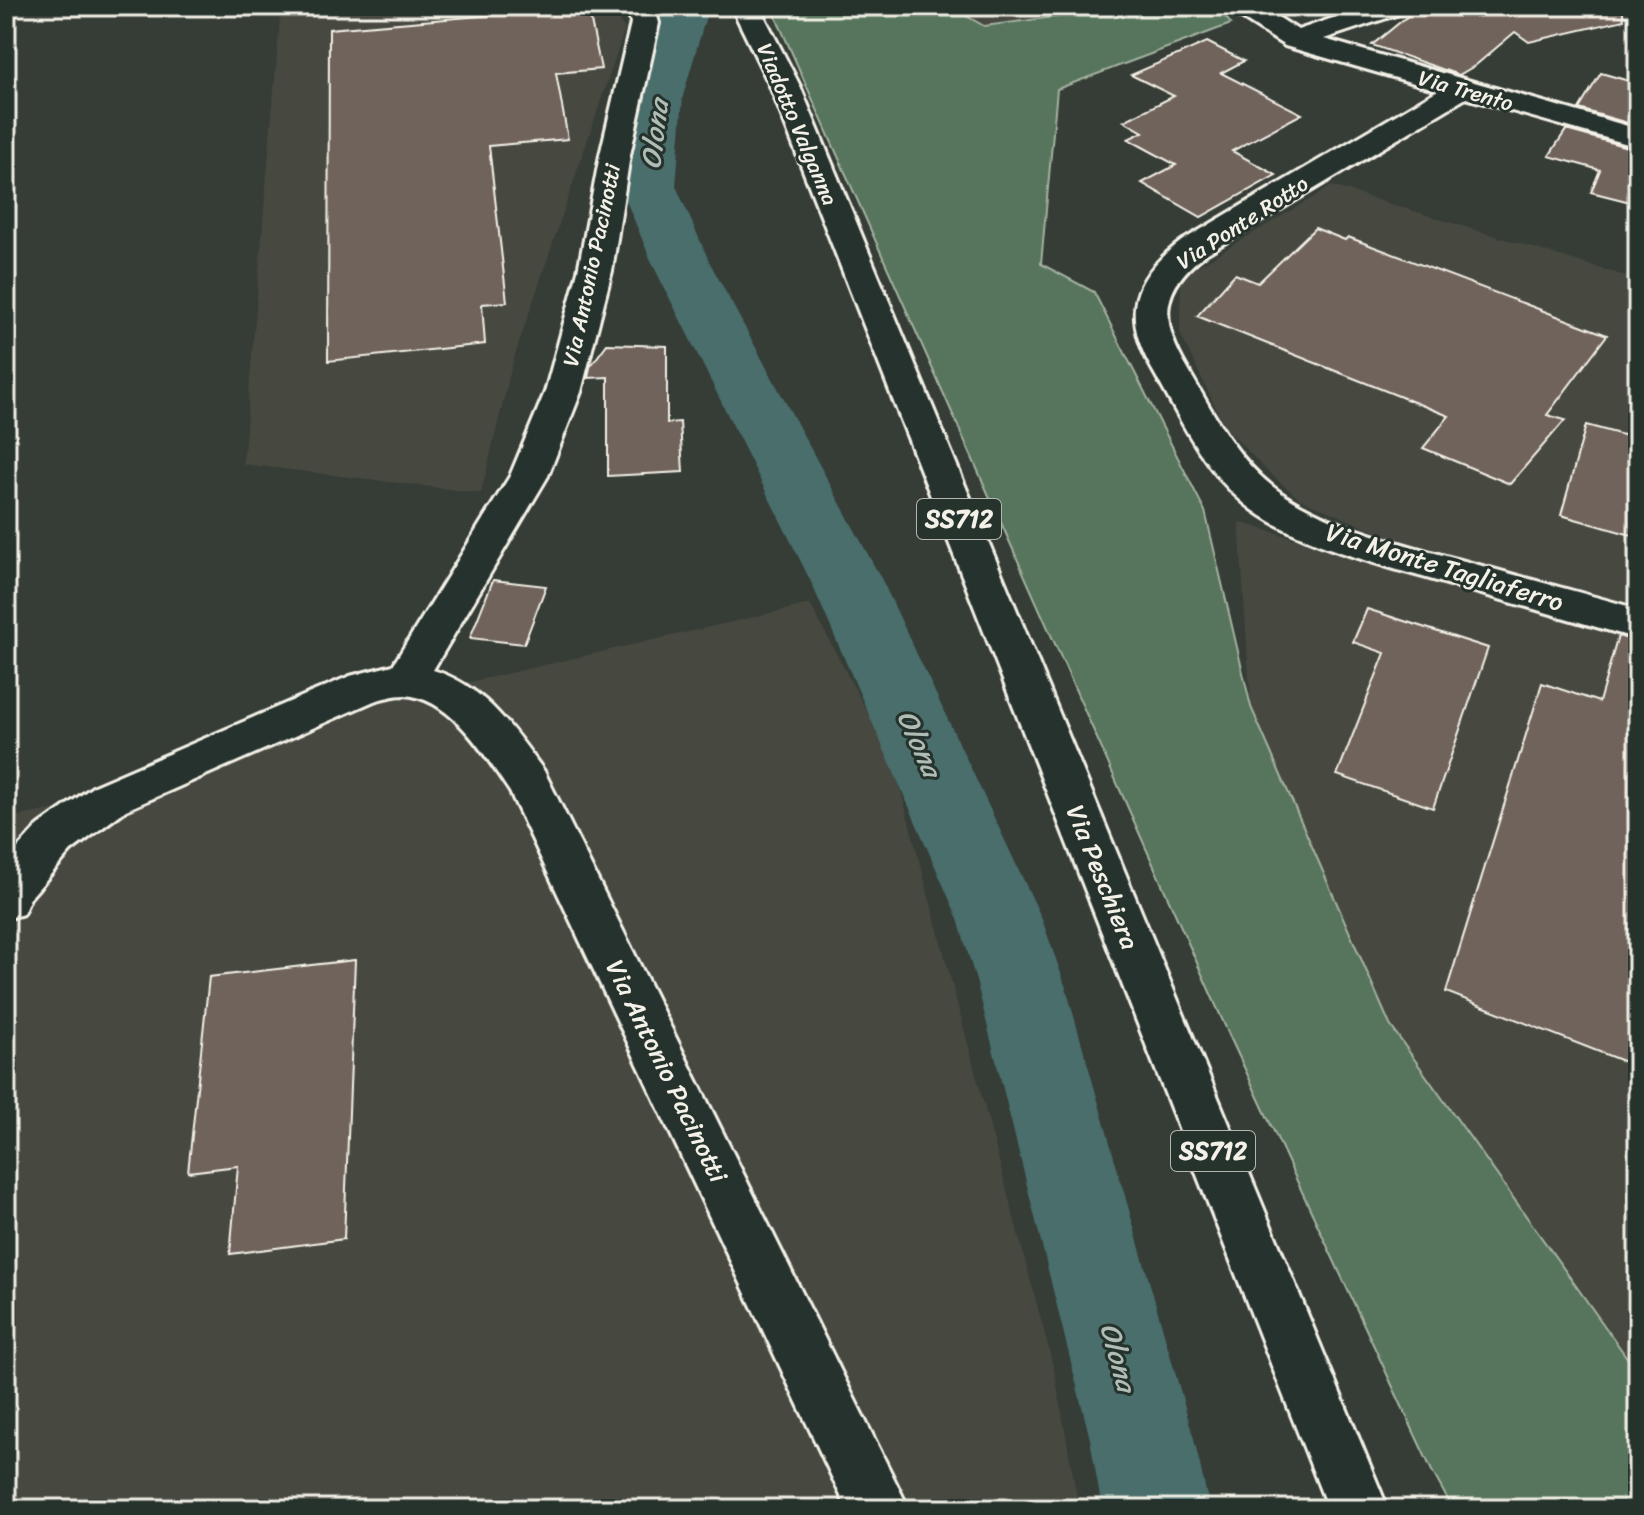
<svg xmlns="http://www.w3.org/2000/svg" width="1644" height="1515" font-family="Sriracha,sans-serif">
<rect width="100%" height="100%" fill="#353d36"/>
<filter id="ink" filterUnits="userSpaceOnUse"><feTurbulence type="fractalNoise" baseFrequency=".0125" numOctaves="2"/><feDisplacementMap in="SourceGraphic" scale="16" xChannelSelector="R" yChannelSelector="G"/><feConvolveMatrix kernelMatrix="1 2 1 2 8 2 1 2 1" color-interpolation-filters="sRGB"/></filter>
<g filter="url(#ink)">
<path fill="#474941" d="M281,6H606L625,29L513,361L481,493L243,464Z
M949,6H1140L984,26Z
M1332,186L1638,280V606L1386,536L1300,499L1269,473L1225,427L1180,333L1181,276Z
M1239,522L1638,641V1373L1390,1025L1251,707Z
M810,604L893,761L1054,1369L1079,1509H6V819L110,798L365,687L440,689Z"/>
<path fill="#56745c" stroke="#a5b2a2" stroke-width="2" d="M771,6H949L984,26L1140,6H1217L1231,24L1057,89L1041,264L1094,292L1205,511L1251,707L1390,1025L1638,1373V1509H1453L1432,1471L1230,1037Z"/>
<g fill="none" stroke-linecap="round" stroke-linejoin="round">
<path fill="#496e6c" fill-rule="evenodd" d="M661,6H709L683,96L676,186L710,263L883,582L1042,919L1066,988L1194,1439L1210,1509H1102L1090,1439L978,988L958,919L811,582L652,263L620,186L631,96Z"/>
</g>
<path fill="#70645b" stroke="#f4f1e8" stroke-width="2" d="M1420,6H1622L1624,20L1529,42L1515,32L1476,65L1459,75L1372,45Z
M588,7L601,69L556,73L568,139L489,146L507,302L482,304L485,344L328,361L329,29Z
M1207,42L1244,61L1221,73L1302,114L1232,151L1276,175L1201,217L1142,183L1176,165L1128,139L1143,132L1124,121L1174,96L1131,75Z
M1601,73L1636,83L1638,80V126L1579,109Z
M1566,130L1638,150V204L1591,192L1600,170L1549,156Z
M1315,228L1345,240L1348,237L1607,335L1547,415L1565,420L1510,484L1423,448L1449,416L1197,316L1235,274L1258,283Z
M607,344L667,346V423L680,422L683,472L608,476V377L588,378L590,367Z
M1586,425L1638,439V537L1561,515Z
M493,580L546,586L524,644L470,638Z
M1367,609L1488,648L1433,808L1337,775L1385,653L1353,642Z
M1618,636L1638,642V1067L1446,992L1542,683L1599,702Z
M355,960L344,1239L230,1254L238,1166L188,1172L209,977Z"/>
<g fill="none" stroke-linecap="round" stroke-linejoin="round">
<g stroke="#f4f1e8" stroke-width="6">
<path id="street" d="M626,6H654L659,23L630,155L612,271L581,392L548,476L433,670C485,686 513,729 544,771L909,1509H847L510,792C486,757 453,699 405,695C395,695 384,698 374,701L126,810L71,851L30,898L23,914L6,919V861L39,825L94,786L350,676L393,665L510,476L545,392L578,271L600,155L631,23Z
M1228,6H1261L1298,30L1368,6H1409L1405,12L1324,39L1638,129V147L1466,98L1206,254C1160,288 1159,321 1187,368C1212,410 1233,455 1272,486C1319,524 1399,543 1457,559C1517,576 1578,592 1638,609V639C1572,620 1506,601 1440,582C1381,565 1291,543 1244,503C1202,468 1179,416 1152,369C1121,314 1132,277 1183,240L1438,90L1285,46L1232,12Z"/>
</g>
<g stroke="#f4f1e8" stroke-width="6">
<path id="primary" d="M731,6H759L800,86L1388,1509H1328L770,86Z"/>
</g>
<use href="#street" fill="#26332d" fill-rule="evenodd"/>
<use href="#primary" fill="#26332d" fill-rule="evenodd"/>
</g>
</g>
<g text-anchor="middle" stroke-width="6" stroke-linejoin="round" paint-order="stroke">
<g font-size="22" fill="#f4f1e8" stroke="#26332d">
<text transform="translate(1466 90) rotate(16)" y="8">Via Trento</text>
<text transform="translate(798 124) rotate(67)" y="8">Viadotto Valganna</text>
<text transform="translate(1242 222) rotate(-33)" y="8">Via Ponte Rotto</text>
<text transform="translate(591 265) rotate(-78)" y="8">Via Antonio Pacinotti</text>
</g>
<g fill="#26332d" stroke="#b6b8b0" stroke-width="2">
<rect x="917" y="499" width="84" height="40" rx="6"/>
<rect x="1171" y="1131" width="84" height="40" rx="6"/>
</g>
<g font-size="24" font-weight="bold" fill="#f4f1e8">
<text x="959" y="527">SS712</text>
<text x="1213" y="1159">SS712</text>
</g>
<g font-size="26" fill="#f4f1e8" stroke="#26332d">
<text transform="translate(1445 567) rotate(17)" y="9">Via Monte Tagliaferro</text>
<text transform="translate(1103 877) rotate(68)" y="9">Via Peschiera</text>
<text transform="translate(667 1071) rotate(64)" y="9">Via Antonio Pacinotti</text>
</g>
<g font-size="28" font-style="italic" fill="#b0bdb6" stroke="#26332d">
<text transform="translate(654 134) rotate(-83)" y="10">Olona</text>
<text transform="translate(920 743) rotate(66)" y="10">Olona</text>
<text transform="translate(1119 1357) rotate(75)" y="10">Olona</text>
</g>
</g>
<rect width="1644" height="1515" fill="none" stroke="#26332d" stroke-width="32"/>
<rect x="16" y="16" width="1612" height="1483" fill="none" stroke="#f4f1e8" stroke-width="3" filter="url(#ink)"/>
</svg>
